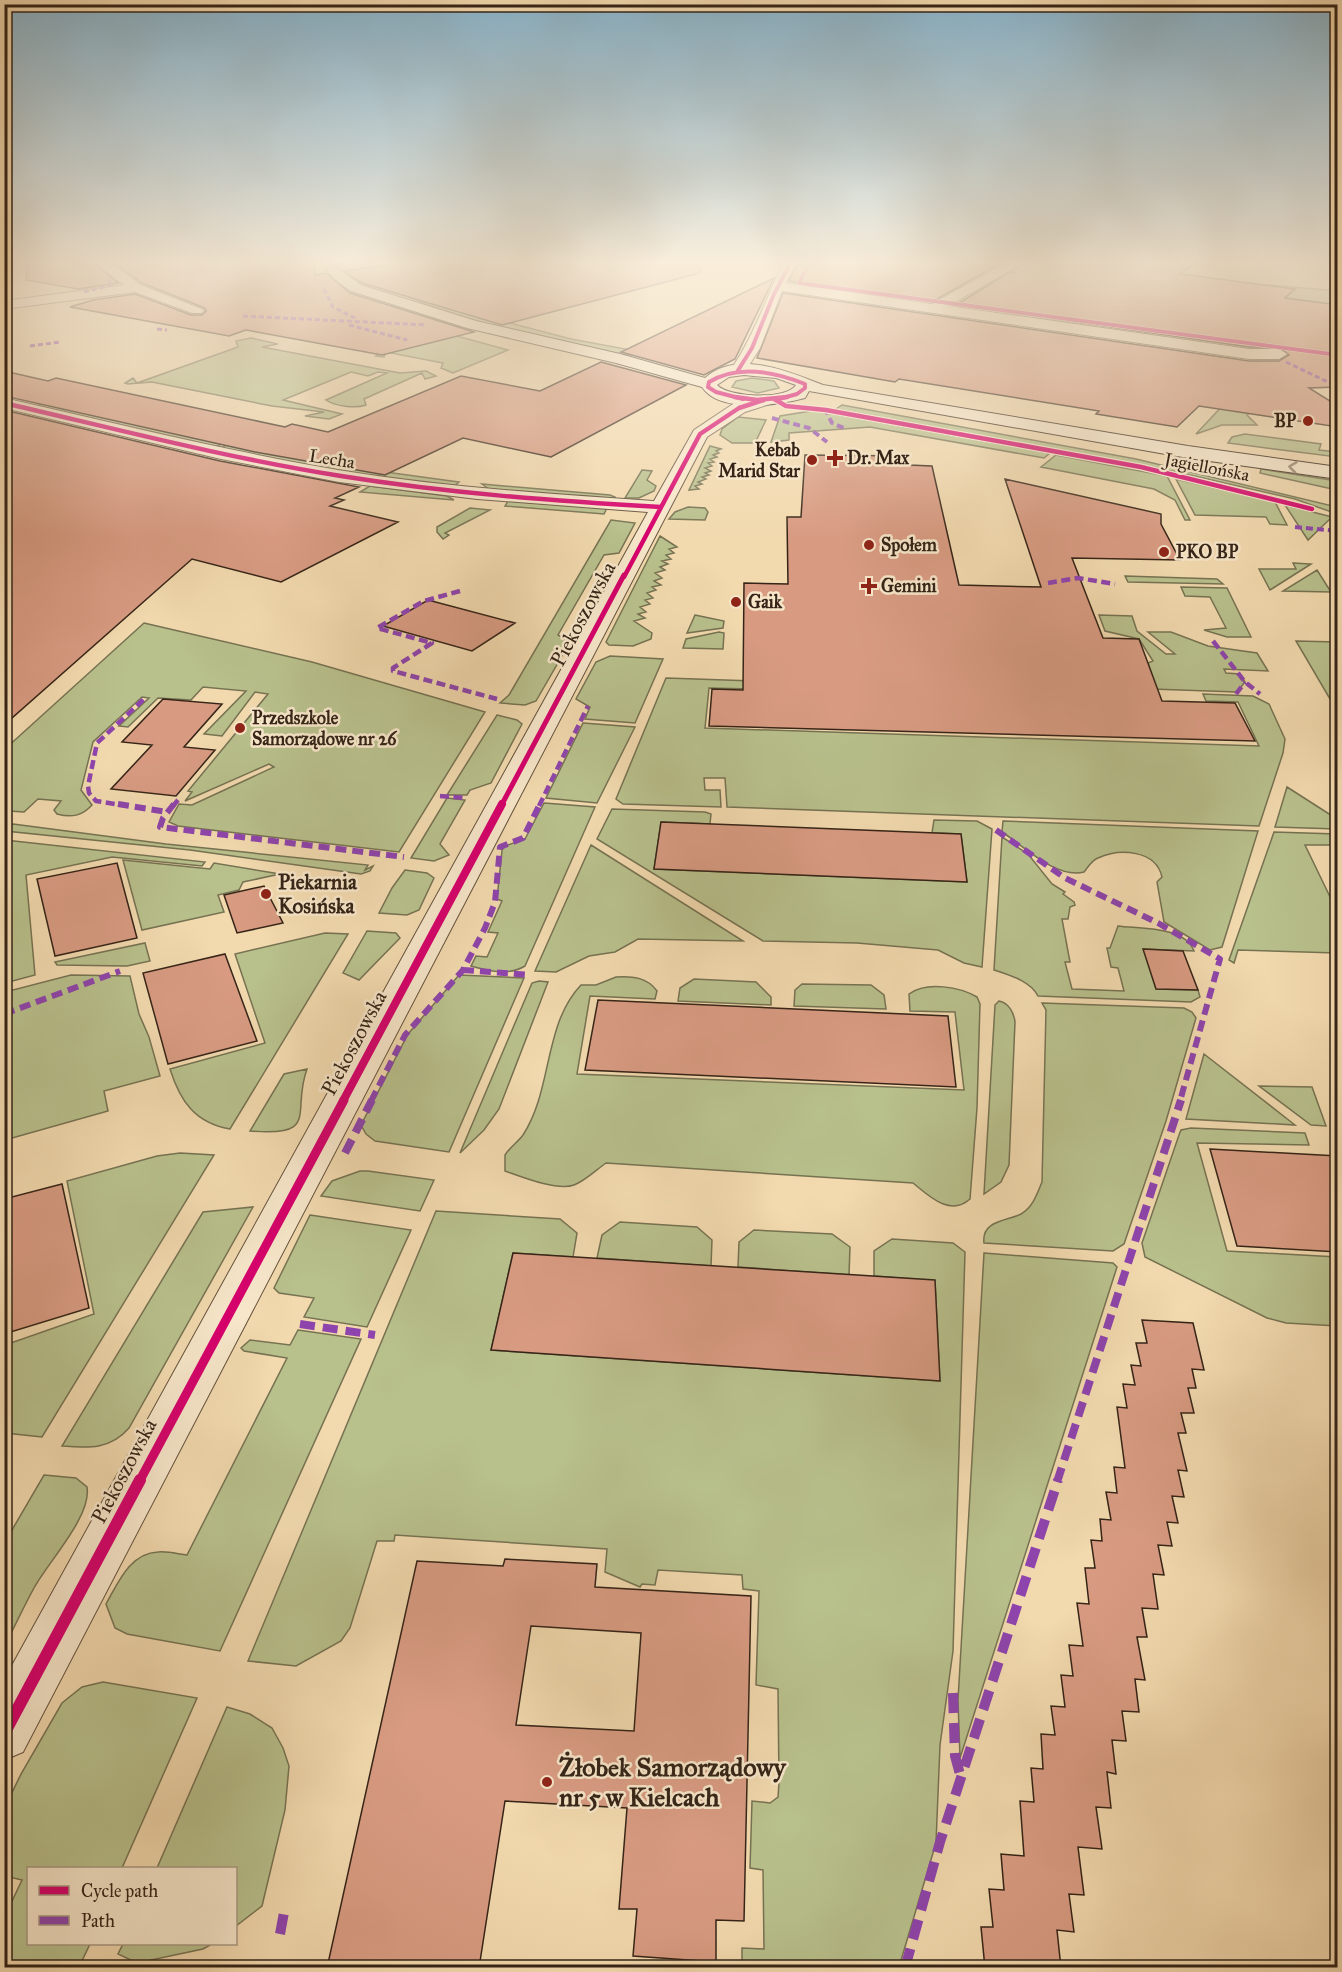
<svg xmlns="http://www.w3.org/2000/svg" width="1342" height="1972" font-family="'IM FELL Great Primer',serif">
<rect width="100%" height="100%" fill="#f2d9ae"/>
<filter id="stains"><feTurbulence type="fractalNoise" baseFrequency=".00333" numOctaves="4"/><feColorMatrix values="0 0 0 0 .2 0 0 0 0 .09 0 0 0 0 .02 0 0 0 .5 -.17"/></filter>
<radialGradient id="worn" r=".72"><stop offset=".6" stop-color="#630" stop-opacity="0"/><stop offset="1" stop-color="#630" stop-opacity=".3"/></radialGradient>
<path fill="#b8c08c" stroke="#767252" stroke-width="1.5" d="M1269,285L1337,291V303L1318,322Z
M403,295L571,339L679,359C591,356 485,327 403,295Z
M442,332L508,350L453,373L441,368L443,363L386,352L384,357L376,356L382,353Z
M251,338L278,344L262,347L400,373L426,371L436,376L425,379L422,373L364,399L366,405C355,409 335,406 326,400L387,373L378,372L368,376L351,372L283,400L342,414L329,419L305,416L324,412L272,406L152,382L128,384L125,383L133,378L137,383L238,347L236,341Z
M752,378L774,381L779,388L758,393L732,387L736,381Z
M1287,386L1247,415L1257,425H1222L1196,434L1227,401Z
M43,402L225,443L215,447L41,407L39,405Z
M842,405L1136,459L1337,507V514L1295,499L1177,472L836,409Z
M811,411H816L1050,453L1044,458L870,427L789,433V440L771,442L780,416Z
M738,417L766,420L755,443H732L720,435L722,429Z
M1245,434L1321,444L1319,450L1337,452V457L1228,443L1232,437Z
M231,443L356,468L459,482L453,487L354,474L220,448Z
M710,446L721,449L716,451L719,453L713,455L717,457L710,459L714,462L708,463L712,466L705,468L711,471L705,473L709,475L702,477L706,479L698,482L702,484L695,486L699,489L689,490Z
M1056,455L1167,476L1190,520H1185L1175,500L1154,489L1041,467Z
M1261,469L1337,481V490L1260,473Z
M642,470L652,471L647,480L656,486L654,491L639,498H625Z
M1176,479L1275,502L1287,525L1270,524L1266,517L1195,515Z
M482,484L610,495L615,497L613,500L489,489Z
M370,486L447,496L454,500L360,492Z
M508,501L607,508L604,514L505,506Z
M1285,505L1332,517L1308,540Z
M688,507L705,508L708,512L705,520L669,519L675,512Z
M470,508L490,510L445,533L449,535L443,539L437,532V527Z
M611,520L635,523L619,553L604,555L558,635L570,642L536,701L525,705L500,703L509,695Z
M660,536L677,547L669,549L674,553L666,555L671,559L662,561L668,564L660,567L665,570L655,573L662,578L654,581L661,585L652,587L656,590L647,593L653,598L645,600L650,604L640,607L646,612L638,614L645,618L634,621L652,633L651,639L633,646L609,645L606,642Z
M1293,563L1311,564L1270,590L1259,569H1296Z
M1317,570L1331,592L1283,591Z
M1125,576L1217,579L1223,584L1128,582Z
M1181,587L1227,588L1251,637H1227L1204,630L1226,628L1210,597L1185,596Z
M695,615L724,621L723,628L687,633Z
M1099,615L1132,616L1137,631L1166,654H1175L1148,632H1171L1208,646L1257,653L1268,671L1224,669L1226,673L1240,674L1245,682L1237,692L1123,688L1152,676L1148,663L1153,661L1139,639L1105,631Z
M144,623L312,662L485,712L399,852L178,826L169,822L179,804L192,805L274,767L269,764L185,801L192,792L188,791L268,694L255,692L222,736L204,734L246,691L203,687L191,700L158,698L128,727L119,726L149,698L142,697L93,742L81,790L92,805C82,816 72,818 57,814L54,810L61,801L38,799L24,812L9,811L5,815V749Z
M719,632L724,633L723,649L683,648L686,639Z
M1296,641L1337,642V711Z
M610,656L663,659L635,723L585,719L590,707L576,699L596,662Z
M666,678L754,681L753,689L709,688L705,728L1259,746L1238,702L1206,701L1203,694L1253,696L1269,704L1285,739L1283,753L1259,826L727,807L725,778H704L705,790H720L721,807L623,804L616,799Z
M497,715L517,720L522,724L491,783L470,790L467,795H447Z
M583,723L635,727L597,803L546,798Z
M1287,787L1337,819V829L1275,827Z
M447,798L465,800L440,844L449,855L434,861L411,858Z
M544,803L595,807L525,966C509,976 488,971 471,966L476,956L487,957L498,933L488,932L502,901L497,899L502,850L505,846L525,839Z
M612,809L705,812L711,814L710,824L661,822L654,869L967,882L961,834L932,833L934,820L977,821L992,829L982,967L964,963L938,950L857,943L763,941L597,839Z
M1003,821L1258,831L1222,947L1210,950L1164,922L1157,882L1162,877C1156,850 1120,848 1098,858C1092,860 1088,867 1084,872C1056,879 1024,846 1002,832Z
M13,824L166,844L368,865L365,870L373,866L370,871L361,874L190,850L5,831V826Z
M1274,832L1337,834V845H1305L1334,905H1337V953L1238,950L1234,963L1229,960Z
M1002,837L1028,854L1052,884L1065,892L1063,894L1074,902L1075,905L1070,907L1068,919H1062L1070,962H1065L1072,989L1124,991L1118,968L1111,967L1107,948H1110L1118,926C1139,929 1185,926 1194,951L1144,949L1156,989L1198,990L1200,997L1191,1002L1038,996C1031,981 1009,975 994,970Z
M5,840L205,862L202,866L112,857L26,875L35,975L5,983Z
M591,845L743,941L638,939L615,952L589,956L556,972L535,971Z
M123,860L210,869L214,863L280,874L243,882L239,890L218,895L224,912L142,930Z
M405,870L427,873L434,878L419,910L407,915L379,913L392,888Z
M367,931L396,933L400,938L359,980L343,973Z
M325,933L348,934L230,1129C195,1123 180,1101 170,1069L265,1043L235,954Z
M145,943L150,961L127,966L57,965L55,962Z
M71,975L130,976L139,1014L149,1037L160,1076L104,1091L108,1111L5,1140V992Z
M459,975L524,978L449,1152L375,1141L366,1134L361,1125L408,1034Z
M616,977C632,976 647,977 657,991L655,999L590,996L577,1074L964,1090L955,1012L910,1011L909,994C927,981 960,987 977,997L980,1004L977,1108L970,1199C950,1217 929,1196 913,1183L606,1163C596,1170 585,1181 574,1185C557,1191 522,1177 505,1171V1155C510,1147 518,1142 523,1135C553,1089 543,1025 581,985H596Z
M694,979L756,982L771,997V1005L678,1001L680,988Z
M539,981L548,982L499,1109L484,1130L460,1153L532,983Z
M802,984L871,985L884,995L886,1009L794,1006L795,990Z
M999,1001C1009,1003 1014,1013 1015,1022L1009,1165L1001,1182L984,1194L995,1005Z
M1042,1003L1184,1008L1192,1012L1196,1018L1166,1121L1124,1244L1113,1251L984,1243C981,1220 1008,1221 1021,1214C1033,1207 1037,1194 1042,1182L1046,1010Z
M1204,1054L1295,1125L1186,1119Z
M307,1069C291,1112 321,1137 250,1131L284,1074Z
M1259,1086L1312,1087L1326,1126L1311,1125Z
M1191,1128L1305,1133L1309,1145L1197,1143L1227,1251L1337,1257V1326L1286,1323L1267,1318L1145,1257L1142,1243L1179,1135L1181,1130Z
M180,1153L214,1155L42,1437L5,1433V1345L94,1314L67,1181L157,1156Z
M360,1171H368L434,1180L420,1211L321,1196L332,1181Z
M253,1207L129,1428C110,1450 88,1448 62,1446L203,1212Z
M436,1211L560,1219L577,1233L573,1257L513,1253L491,1350L940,1381L935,1281L874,1276V1251L892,1239L953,1243L965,1252L953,1651L940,1745L936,1843L899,1967H742V1948L764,1949L763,1870L750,1868L752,1801L770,1803L778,1797L779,1783L778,1689L756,1685L759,1591L743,1589L742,1575L658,1570L655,1585L642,1584L640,1587L605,1572L607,1549L395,1535L394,1541H377L350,1628L341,1641L296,1666L248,1661Z
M310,1215L411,1230L367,1327L304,1317L314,1298L279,1293L274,1288Z
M620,1222L697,1227L712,1240L711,1266L597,1258L602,1235Z
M754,1230L832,1234L850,1247L849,1275L738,1267L739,1242Z
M984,1253L1113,1263L1117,1267L960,1758L958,1700Z
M298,1330L361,1339L220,1651L127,1634L115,1628L106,1604C118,1583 130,1553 158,1552C168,1551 178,1554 187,1555L287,1358L244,1351L241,1348L250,1340L290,1345Z
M44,1475L76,1478L87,1487C92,1516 48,1562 34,1588C24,1606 15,1626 5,1645V1542Z
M103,1682L197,1698L122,1868H28V1944H90L79,1967H5V1916L22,1880L5,1876V1807L21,1774L62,1703L82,1687Z
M227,1707L250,1714L272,1728L283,1748L289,1766L285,1810L262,1906L236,1926V1868H157Z
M123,1944H212L203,1949L137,1963L118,1954Z"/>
<path fill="#d89b82" stroke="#352417" stroke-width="1.5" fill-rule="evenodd" d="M28,260H89L118,283L78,289L26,280Z
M110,260H313L315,275L326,273L350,293L474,332L382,355L246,330L229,336L70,307L93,300L135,294L191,315H202L206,311L205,308L142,283Z
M426,260H699L700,273L502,325L362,283L344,271Z
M800,260H1006L932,302L789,281Z
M1029,260H1200L1180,274L1295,289L1285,298L1338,305V387L1309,388L1338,406V427L1199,406L1177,427L1096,414L1099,411L899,379L895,382L757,358L783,293L1249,361H1279L1289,355L1279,347H1249L956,305Z
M774,278L735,359L704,375L621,352Z
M601,362L686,385L551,457L463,438L385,475L255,452L4,396V371L48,381L56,378L285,427L292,424L328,432L461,376L540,391Z
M4,410L220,461L359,487L335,498L344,500L330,506L398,522L281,582L192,559L4,725Z
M805,455L907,456L909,465L932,466L959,585L1041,587L1005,479L1161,514V524L1180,560L1072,558L1103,638L1139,639L1162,701L1235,703L1255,741L709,726L712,689L743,690L744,583L788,584L787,517H801Z
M428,600L515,623L472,651L383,626Z
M163,699L222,704L184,747L215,750L176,796L111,789L152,745L122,742Z
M661,822L961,834L967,882L654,869Z
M117,863L137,938L55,956L37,879Z
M264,886L283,923L237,933L224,895Z
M1143,949L1183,951L1198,990L1156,989Z
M225,954L257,1041L168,1064L143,973Z
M598,1000L948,1016L956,1087L585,1070Z
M1210,1149L1338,1156V1252L1237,1246Z
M62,1184L89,1308L4,1334V1199Z
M513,1253L935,1280L940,1381L491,1350Z
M1142,1320L1193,1323L1204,1370L1192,1369L1196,1388H1188L1194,1413H1181L1186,1433H1178L1187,1471L1178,1470L1184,1497L1172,1496L1178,1523L1167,1522L1172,1546L1158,1545L1164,1575L1153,1574L1158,1609L1142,1608L1147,1637H1137L1145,1680L1135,1679L1139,1712L1122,1711L1126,1741L1112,1740L1116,1774L1107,1772L1111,1808L1096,1807L1102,1849L1078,1847L1084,1895L1069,1894L1074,1932L1057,1930L1061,1968H985L981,1927H993L989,1889L1004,1890L1001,1854L1024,1856L1020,1801L1034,1802L1031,1768L1043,1769L1041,1734L1055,1735L1051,1706L1065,1707L1061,1675L1073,1676L1069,1645L1083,1646L1077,1603L1089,1604L1085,1568H1095L1091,1540L1102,1541L1100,1519L1111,1520L1106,1492L1117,1493L1114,1467L1125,1468L1117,1407L1127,1408L1123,1384L1135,1385L1131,1365L1141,1366L1136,1343H1147Z
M505,1559L597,1564L595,1587L751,1596L744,1921L716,1920V1962L633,1956L637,1909H619L627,1808L505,1801L479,1968H327L417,1561L503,1566ZM531,1626L641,1633L634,1731L516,1725Z"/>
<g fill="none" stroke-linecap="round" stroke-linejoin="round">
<g stroke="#64513d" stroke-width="2">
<path id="street" d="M91,260H106L141,285L204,310L202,313H192L135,292L4,309V301L124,285Z
M785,260H798L786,283L932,304L1011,260H1027L949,306L1249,349H1279L1287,354L1279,359H1249L782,291L760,348L743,375H731L729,372C753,339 766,297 785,260Z
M764,395L772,400L770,404L745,412L707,437L23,1752L4,1760V1680L648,512L477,499L339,482L221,459L4,408V398C115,423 226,451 338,470C442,487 549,494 654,501L694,430L733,404Z"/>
</g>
<g stroke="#352417" stroke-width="2">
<path id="secondary" d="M332,265L361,285L476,321L620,354L705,378C737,349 790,372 823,385L1188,446L1338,467V479L1188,458L809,391L805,398C778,405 720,414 702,387L616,363L467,328L351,291C341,285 333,278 325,269ZM744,375L776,378L796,385C787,400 729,398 717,385L729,377Z"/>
</g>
<use href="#street" fill="#f7e6ca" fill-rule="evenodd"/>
<use href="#secondary" fill="#f7e6ca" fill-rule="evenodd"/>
<path stroke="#8e44ad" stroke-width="3" stroke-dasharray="5 3" stroke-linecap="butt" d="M1027,264H1030
M1012,272L1016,273
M324,289L333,307L355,318
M84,292L113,285L108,280
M243,316L427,325
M349,325L407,340
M157,329L167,330
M30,346L60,342
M1286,362L1332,384"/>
<path stroke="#8e44ad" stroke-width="4" stroke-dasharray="7 4" stroke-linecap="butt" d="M832,411L827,413L832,423L844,428
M772,418L809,428L827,442
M1295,527L1338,531"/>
<path stroke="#8e44ad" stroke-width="4.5" stroke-dasharray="9 4.5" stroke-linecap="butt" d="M1048,583L1078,578L1115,584
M460,591L424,601L377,628L432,643L393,668V671L497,699
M1213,641L1245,682L1260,694
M1236,694L1245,682
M440,796L466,798
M128,806L96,801L89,793L88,786L97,743L145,698
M173,806L178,800
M539,806L588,706"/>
<path stroke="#8e44ad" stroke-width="6" stroke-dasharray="11 6" stroke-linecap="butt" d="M118,804L167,812
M174,804L163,818L160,827L404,857
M996,830L1065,878L1158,923L1220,959L1180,1101
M463,970L530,975
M4,1014L120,971
M371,1101L405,1035L463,970L485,928L495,902L500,847L523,838L540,804"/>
<path stroke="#8e44ad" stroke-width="8" stroke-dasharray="15 8" stroke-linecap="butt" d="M345,1153L372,1100
M300,1324L375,1335
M1057,1482L1181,1100"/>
<path stroke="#8e44ad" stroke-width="10" stroke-dasharray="20 10" stroke-linecap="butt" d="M953,1693L955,1756L961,1778
M280,1934L285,1907
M905,1968L940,1842L1058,1480"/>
<g stroke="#f7e6ca" stroke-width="5">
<path id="cycleway-far5" d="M811,260L799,283L1338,355
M737,372L752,348L774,294L792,260
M743,399L716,392L708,387L709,382C738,364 775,372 805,384V388L797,394L779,399"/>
</g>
<g stroke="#f7e6ca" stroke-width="7">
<path id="cycleway-far4" d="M735,397L757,400L787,397
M774,399L786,406L826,410L1141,467L1312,509
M4,403C116,429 227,458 341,476C447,493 554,501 661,507
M624,577L700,434L739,408L764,400"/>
</g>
<g stroke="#f7e6ca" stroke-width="8">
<path id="cycleway-far3" d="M501,806L624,575"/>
</g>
<g stroke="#f7e6ca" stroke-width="11">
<path id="cycleway-far2" d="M343,1101L502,804"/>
</g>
<g stroke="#f7e6ca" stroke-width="13">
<path id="cycleway-far1" d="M139,1482L344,1100"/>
</g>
<g stroke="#f7e6ca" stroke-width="16">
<path id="cycleway" d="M4,1734L140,1480"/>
</g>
<use href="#cycleway-far5" stroke="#d6006c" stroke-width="4"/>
<use href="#cycleway-far4" stroke="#d6006c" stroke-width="4.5"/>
<use href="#cycleway-far3" stroke="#d6006c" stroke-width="5"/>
<use href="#cycleway-far2" stroke="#d6006c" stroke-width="8"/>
<use href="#cycleway-far1" stroke="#d6006c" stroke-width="9"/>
<use href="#cycleway" stroke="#d6006c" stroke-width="12"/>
</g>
<defs><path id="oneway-chevron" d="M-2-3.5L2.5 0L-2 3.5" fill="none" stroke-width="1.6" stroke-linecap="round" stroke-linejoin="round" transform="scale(1.5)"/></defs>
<use stroke="#968570" href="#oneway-chevron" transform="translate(1293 467) rotate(-173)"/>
<linearGradient id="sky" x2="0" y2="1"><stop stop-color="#89b6cf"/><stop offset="0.49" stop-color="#f9eedb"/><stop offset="1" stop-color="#f9eedb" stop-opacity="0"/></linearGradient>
<rect width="1342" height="536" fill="url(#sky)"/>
<g fill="#8f2418" stroke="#f7e6ca" stroke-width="2">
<circle cx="1308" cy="421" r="6"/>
<path d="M832 449h6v6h6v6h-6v6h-6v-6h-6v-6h6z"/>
<circle cx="812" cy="460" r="6"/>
<circle cx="869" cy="545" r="6"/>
<circle cx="1164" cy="552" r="6"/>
<path d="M866 577h6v6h6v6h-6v6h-6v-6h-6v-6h6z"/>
<circle cx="736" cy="602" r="6"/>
<circle cx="240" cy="728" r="6"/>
<circle cx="266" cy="894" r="6"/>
<circle cx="547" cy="1782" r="6"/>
</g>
<g text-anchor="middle" stroke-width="5" stroke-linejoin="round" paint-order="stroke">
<g font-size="18" font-weight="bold" fill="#352417" stroke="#f7e6ca" text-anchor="start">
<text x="1296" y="427" text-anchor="end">BP</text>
<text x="800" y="456" text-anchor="end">Kebab<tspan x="800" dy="21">Marid Star</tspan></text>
<text x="847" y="464">Dr. Max</text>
<text x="881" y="551">Społem</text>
<text x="1176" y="558">PKO BP</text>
<text x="881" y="592">Gemini</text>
<text x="748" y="608">Gaik</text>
<text x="252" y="724">Przedszkole<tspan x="252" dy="21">Samorządowe nr 26</tspan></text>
</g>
<g font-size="18" fill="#352417" stroke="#f7e6ca">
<text transform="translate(332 459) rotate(9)" y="6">Lecha</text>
<text transform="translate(1207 467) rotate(11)" y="6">Jagiellońska</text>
</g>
<g font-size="21" fill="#352417" stroke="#f7e6ca">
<text transform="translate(583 614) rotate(-62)" y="7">Piekoszowska</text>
<text transform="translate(354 1043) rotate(-62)" y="7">Piekoszowska</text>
<text transform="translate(124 1471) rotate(-62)" y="7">Piekoszowska</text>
</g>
<g font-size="21" font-weight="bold" fill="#352417" stroke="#f7e6ca" text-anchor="start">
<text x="278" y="889">Piekarnia<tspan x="278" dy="24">Kosińska</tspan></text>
</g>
<g font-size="26" font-weight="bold" fill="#352417" stroke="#f7e6ca" text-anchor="start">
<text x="559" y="1776">Żłobek Samorządowy<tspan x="559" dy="30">nr 5 w Kielcach</tspan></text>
</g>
</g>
<rect width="1342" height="1972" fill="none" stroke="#f2d9ae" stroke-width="24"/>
<rect x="6" y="6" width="1330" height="1960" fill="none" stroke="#352417" stroke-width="3"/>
<rect x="12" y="12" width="1318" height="1948" fill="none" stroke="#352417" stroke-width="1.5"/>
<rect x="27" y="1867" width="210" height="78" fill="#f7e6ca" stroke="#a99882" stroke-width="1.5"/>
<rect x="39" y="1886" width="30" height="9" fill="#d6006c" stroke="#a99882" stroke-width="1.5"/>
<text x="81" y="1897" font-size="18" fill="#352417">Cycle path</text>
<rect x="39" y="1916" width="30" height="9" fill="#8e44ad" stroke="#a99882" stroke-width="1.5"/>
<text x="81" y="1927" font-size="18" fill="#352417">Path</text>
<rect width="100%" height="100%" filter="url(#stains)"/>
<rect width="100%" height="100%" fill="url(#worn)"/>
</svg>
